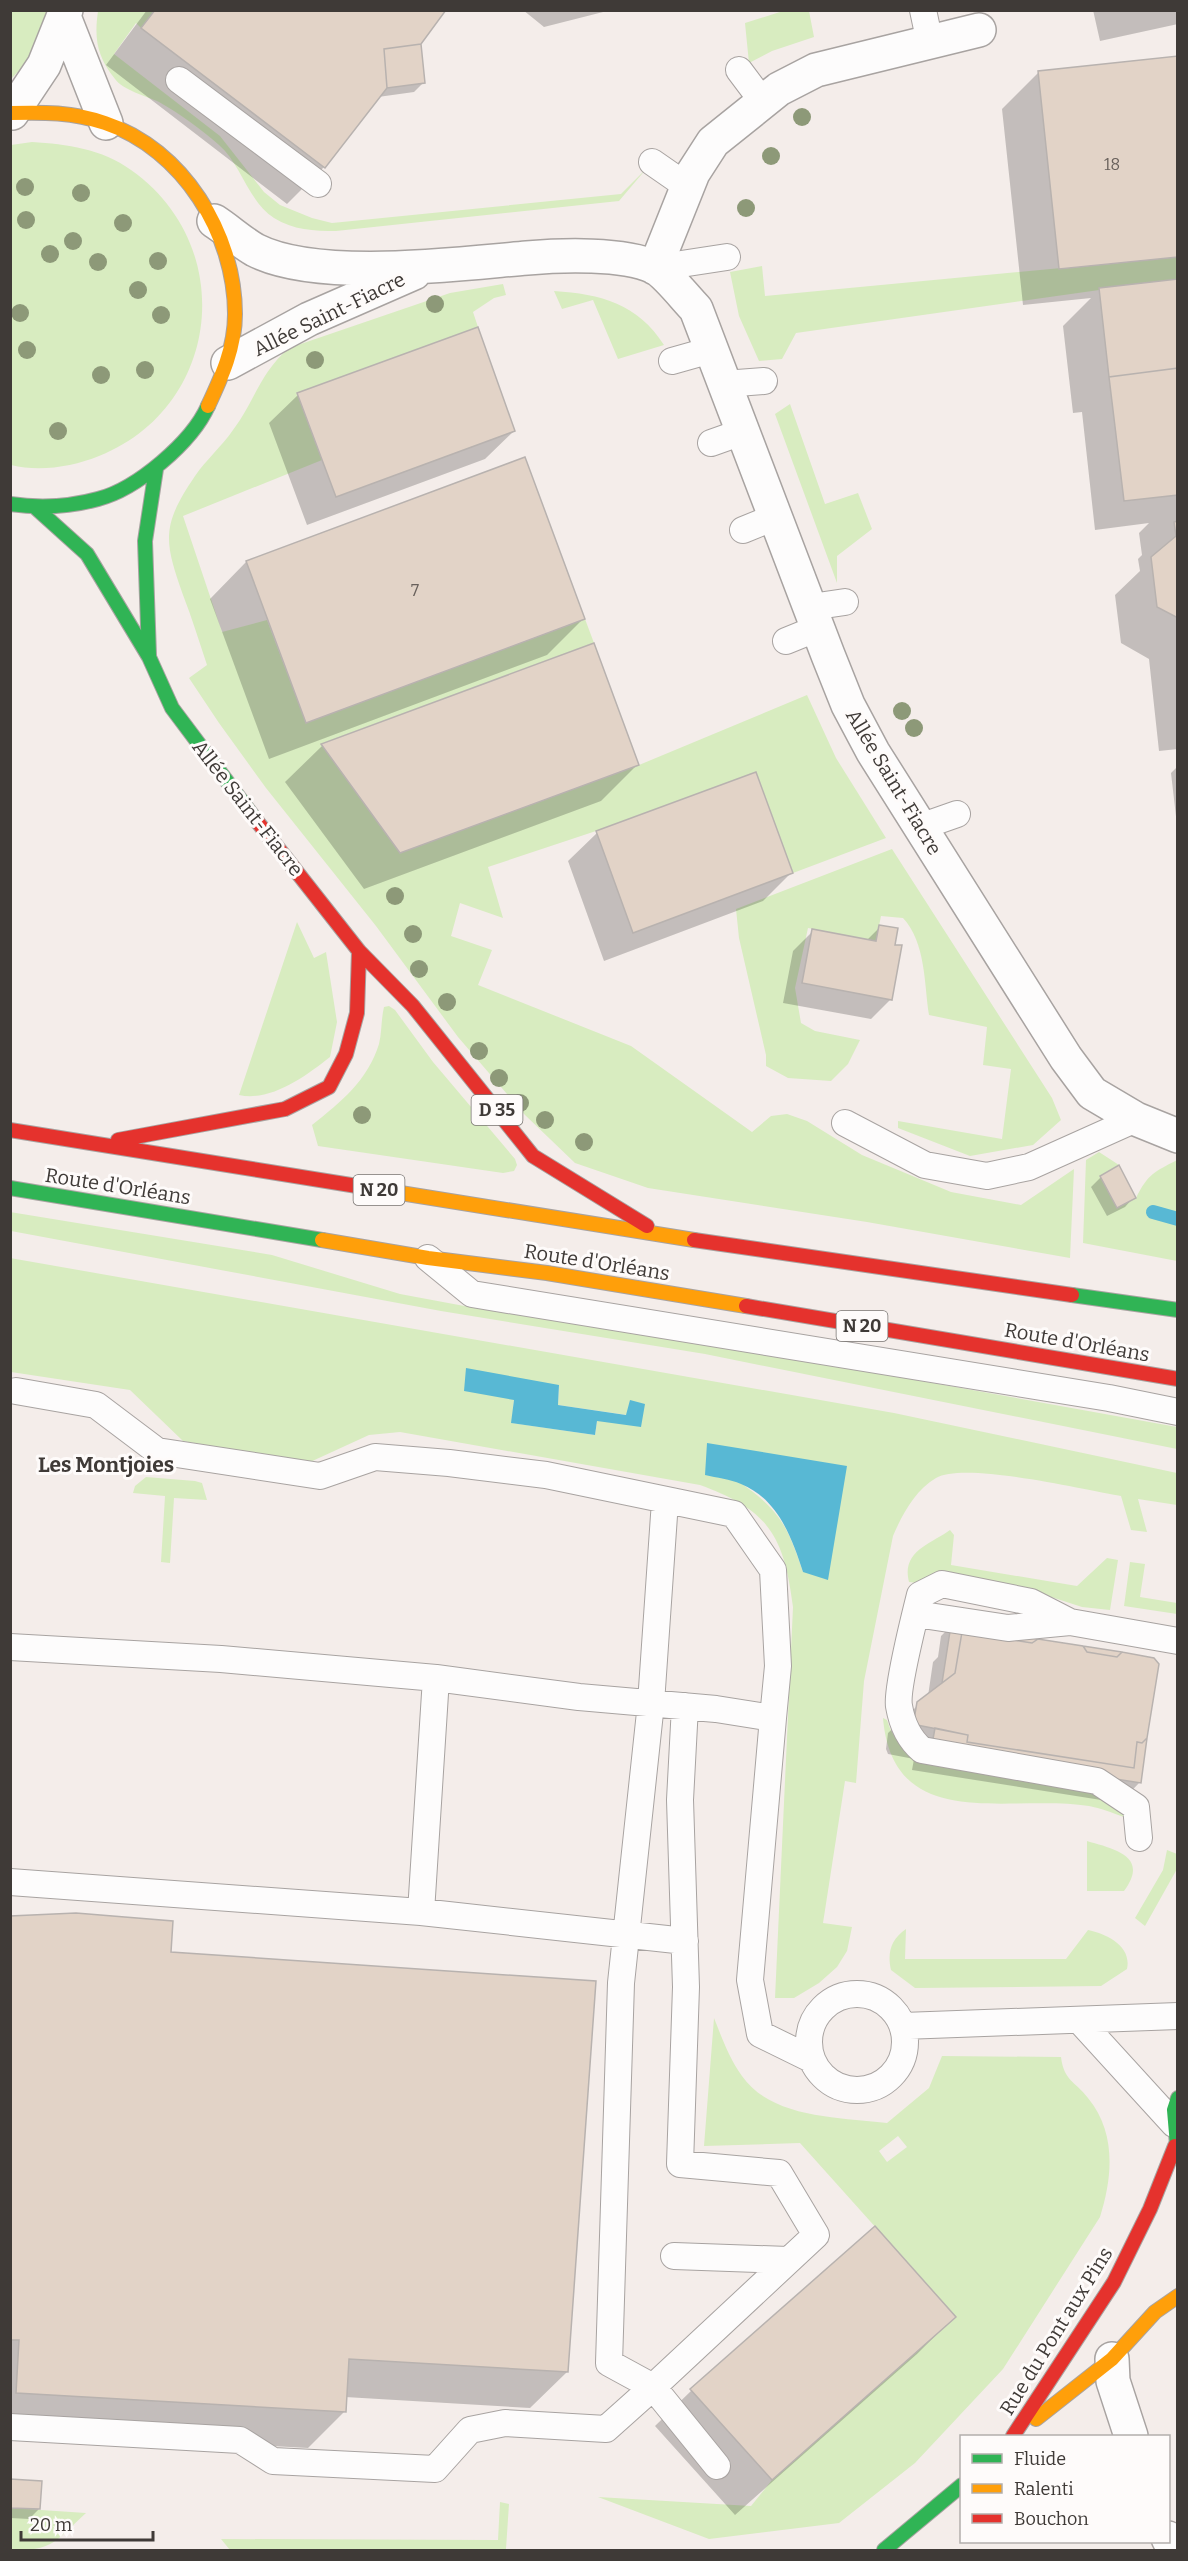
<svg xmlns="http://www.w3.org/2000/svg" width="1188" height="2561" font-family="Bitter,serif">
<rect width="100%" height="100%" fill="#f4edea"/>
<path fill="#d8ecc0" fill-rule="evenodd" d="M12,10L49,11L37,52L11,79Z
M98,11H155L141,28L136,23L114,54L220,136L264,192L280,205L312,218L332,223L621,194L647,168L619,201L336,231C314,231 293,230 274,218C248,201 241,164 219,145C202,130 179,113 159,102C146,96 123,90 115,79C97,56 94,39 98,11Z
M783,11H809L814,37L772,51L749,63L745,23Z
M32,142C67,144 102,149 131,170C238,245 222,407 99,456C72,467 39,472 11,465V145Z
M1178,257L1177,279L796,333L782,359L759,361L739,316L730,272L762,266L765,296Z
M503,284L506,295L494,298L473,312L478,327L298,393L322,460L183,516L222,632L267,620L306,723L585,619L594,643L321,744L400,853L639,765L807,695L836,758L886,838L793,873L756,772L596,831L488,867L503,918L460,903L451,936L492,950L478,985L631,1046L752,1132L771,1116L787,1114L807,1121L862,1155L951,1192L1021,1205L1074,1169L1070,1258L867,1222L648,1188L575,1163L525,1115L458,1037L376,926L266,788L219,723L189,678L207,665C199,641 192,618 183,595C164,541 161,526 195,476C206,460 222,446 233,430C255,401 259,374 289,348L450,293Z
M554,291C601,294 638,304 664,345L618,359L593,300L562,309Z
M790,404L825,504L858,493L872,529L837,556V583L775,414Z
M892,849L1052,1098L1061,1120L1033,1145L970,1156L898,1128V1121L1002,1139L1011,1069L983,1065L987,1027L929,1015C924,983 926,943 903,918L881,916L876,941L808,928L795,988L801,1023L815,1031L860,1040L848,1064L831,1081L788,1078L766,1066V1055L739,938L736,909Z
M297,922L314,958L326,952L337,1022L330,1057C306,1076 271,1102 239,1095Z
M389,1006L395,1010L433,1062L515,1159L517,1165L514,1171L503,1173L318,1146L312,1125C341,1102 368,1080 379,1044C382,1032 381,1019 384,1007Z
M1099,1152L1119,1165L1100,1176L1117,1208L1136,1198C1148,1174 1154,1172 1177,1160V1261L1083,1243L1086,1160Z
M10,1212L272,1255L400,1294L475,1308L883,1374L1177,1427V1449L705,1354L441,1311L11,1231Z
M10,1258L894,1413L1177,1473V1505L1138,1499L1147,1532L1131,1530L1121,1496C1084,1490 965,1461 936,1478C915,1490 902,1515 893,1536L864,1681L856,1783L845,1781L823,1923L852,1927L847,1951L837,1967L819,1983L794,1998H775L793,1607C784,1536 769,1510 700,1485L400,1432L369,1435L308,1463L183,1441L130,1390L11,1372ZM559,1386L558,1405L627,1415L597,1421L595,1435L512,1423L514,1399ZM847,1466L803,1572C788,1528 781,1511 742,1484Z
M146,1477L195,1481L202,1483L207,1500L174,1498L170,1563L161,1562L165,1496L133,1493L135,1486Z
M950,1530L954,1535L951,1565L1077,1586L1107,1558L1118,1560L1110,1610L1082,1607L1045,1595L958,1581L926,1584L909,1582C901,1551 931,1544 950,1530Z
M1130,1562L1145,1564L1140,1597L1177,1603V1614L1124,1606Z
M883,1718L887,1720C893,1739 902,1748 917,1759L1081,1788L1126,1809L1124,1817C1113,1813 1100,1808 1089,1806C1011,1793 893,1836 883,1718Z
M1087,1841C1114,1849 1150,1856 1124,1891H1087Z
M1167,1850L1177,1854V1869L1145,1926L1135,1918L1163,1870Z
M906,1929L905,1959H1066L1088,1930C1107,1934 1132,1946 1127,1969L1101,1986L915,1988L891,1970C887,1953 891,1939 906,1929Z
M714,2018C722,2038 729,2058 742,2076C772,2119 840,2117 887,2123L929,2088L942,2056L1061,2057C1064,2081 1075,2081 1088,2098C1116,2132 1113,2176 1100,2217L1003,2369L915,2463L839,2523L709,2539L598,2497L751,2506L772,2480L956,2317L800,2143L704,2146ZM898,2136L907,2147L887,2162L879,2151Z
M500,2502L509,2504L506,2549L230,2550L221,2539L498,2540Z
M11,2508L86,2513C55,2541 54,2551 11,2550Z"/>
<path fill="#58b8d4" d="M466,1368L559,1385L558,1405L626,1415L630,1400L645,1404L641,1427L597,1421L595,1435L511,1423L514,1400L464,1391Z
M707,1443L847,1466L828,1580L803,1572C792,1538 778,1499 741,1484C730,1479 717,1478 705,1475Z"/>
<path fill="#0003" d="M147,10H444L420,43L424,82L414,92L378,97L324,167L287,204L106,65Z
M523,10H611L544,27Z
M1093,10H1178V24L1100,41Z
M1178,58V749L1159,751L1149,659L1121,643L1115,595L1140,571L1138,559L1142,555L1139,533L1149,523L1095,530L1082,412L1073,413L1063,326L1091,298L1023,305L1002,109L1038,73Z
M298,395L514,431L485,459L307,525L269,423Z
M524,459L583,619L547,655L269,759L210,599L246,562Z
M593,645L637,765L601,801L364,889L285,782L322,746Z
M1178,766V834L1171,773Z
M597,833L792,872L763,901L604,961L568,861Z
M880,927L891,999L871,1019L783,1003L793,951L813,931L866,941Z
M1101,1177L1134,1197L1125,1207L1107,1216L1091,1187Z
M951,1626L1139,1783L1120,1803L912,1770L914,1759L888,1754L886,1749L888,1733L928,1696L933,1662L938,1657L941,1636Z
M10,1917L169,1954L567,2372L530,2408L345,2397L344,2412L308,2448L10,2431Z
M954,2317L917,2354L735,2515L655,2426L692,2390Z
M10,2481L39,2509L29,2519L10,2518Z"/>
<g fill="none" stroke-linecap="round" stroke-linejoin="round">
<path stroke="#58b8d4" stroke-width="14" d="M1153,1212L1178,1219"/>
</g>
<path fill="#e2d3c7" stroke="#b8b2af" stroke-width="1.5" d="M155,10H446L421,44L384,49L387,88L325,168L141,28Z
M421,44L425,83L387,88L384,49Z
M1178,56V257L1059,269L1038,71Z
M1178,279V368L1109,377L1099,288Z
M478,327L515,431L336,497L297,393Z
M1178,368V495L1124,501L1109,377Z
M525,457L585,619L306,723L246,561Z
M1178,521V618L1157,607L1151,557L1176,536L1174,522Z
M594,643L639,765L400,853L321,744Z
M756,772L793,873L633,933L596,831Z
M879,925L898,928L895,945H902L892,1000L802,983L812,929L876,941Z
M1119,1165L1136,1198L1117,1208L1100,1176Z
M951,1625L1038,1639L1032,1643L962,1632L955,1673L942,1683Z
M962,1632L1032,1643L1038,1639L1083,1646L1087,1652L1117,1657L1122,1652L1154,1658L1159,1664L1147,1738L1142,1743L1137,1742L1134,1768L967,1742L968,1735L917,1725L914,1720L917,1702L955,1673Z
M1083,1646L1122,1652L1117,1657L1087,1652Z
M935,1728L968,1735L967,1742L1134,1768L1137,1742L1142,1743L1147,1738L1141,1783L931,1750Z
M76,1913L173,1921L171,1952L596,1981L568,2372L349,2359L346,2412L16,2393L19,2340H10V1916Z
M875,2226L956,2317L772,2480L690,2389Z
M10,2479L42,2481L40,2509L10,2508Z"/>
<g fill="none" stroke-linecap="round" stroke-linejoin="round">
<g stroke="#a8a3a1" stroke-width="28">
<path id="lane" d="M923,10L930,43
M739,70L763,102
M179,80L318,184
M652,162L688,187
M655,268L727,257
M672,361L711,350
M724,384L764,381
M711,443L742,432
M743,530L775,517
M811,607L845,602
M786,641L818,628
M920,827L957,814
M845,1123L925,1165L987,1176L1029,1167L1136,1119
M428,1258L472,1294L1109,1398L1178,1412
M665,1501L651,1703L621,1983L609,2363L653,2387L816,2235L779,2173L680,2164L686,1987L680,1800L685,1706
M916,1614L1008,1628L1070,1622
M10,1647L221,1659L436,1678L579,1697L716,1709L773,1718L778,1666L773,1570L734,1514L546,1475L449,1463L375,1457L320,1476L157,1451L96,1405L16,1391
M773,1718L750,1980L760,2034L811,2059
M1139,1838L1136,1807L1097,1781L922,1750C909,1739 902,1724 899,1706C896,1690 915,1615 920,1595L942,1584L1031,1602L1070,1622L1178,1641
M10,1882L421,1912L685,1941
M421,1912L436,1678
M809 2042a48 48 0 1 1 96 0a48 48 0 1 1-96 0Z
M1080,2021L1174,2124
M903,2026L1178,2016
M674,2256L788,2260
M10,2427L240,2440L273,2461L435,2469L470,2430L505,2423L606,2429L653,2387L717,2466"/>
</g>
<g stroke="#a8a3a1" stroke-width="36">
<path id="street" d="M65,19L106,123
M12,113L44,65L66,10
M214,221C228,230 241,242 255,250C318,282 457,264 527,258C562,255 623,253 654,267C666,273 686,299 696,309L828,655L848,705L873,752L1066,1058L1092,1093L1136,1119L1178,1136
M655,268L693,173L713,142L779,89L816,70L979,30
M228,363L309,319L414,273
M1112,2359L1113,2381L1131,2436
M1168,2538L1174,2550"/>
</g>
<g stroke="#a8a3a1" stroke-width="16">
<path id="fast" d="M10,504C38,508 69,507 98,499C137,489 192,442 208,406
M36,508L87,554L149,657L172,708L256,820
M149,655L145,541L156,469
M10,1188L322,1240
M1072,1295L1178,1310
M1178,2098L1174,2110L1178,2157
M884,2550L962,2485"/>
</g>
<g stroke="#a8a3a1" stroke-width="16">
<path id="slow" d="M10,113C43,112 73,112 105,123C183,149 235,234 235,314C235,348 222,376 208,406
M388,1191L694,1240
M322,1240L428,1258L547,1273L746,1306
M1036,2419L1112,2359L1155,2312L1178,2296"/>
</g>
<g stroke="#a8a3a1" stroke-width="16">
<path id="jam" d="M256,820L359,951
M359,951L413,1006L533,1156L647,1226
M10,1130L388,1191
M118,1140L285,1109L329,1087L346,1054L357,1013L359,951
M694,1240L1072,1295
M746,1306L1178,1379
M1013,2436L1114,2282L1150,2209L1175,2146"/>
</g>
<use href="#lane" stroke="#fdfcfc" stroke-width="26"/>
<use href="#street" stroke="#fdfcfc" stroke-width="33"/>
<use href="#fast" stroke="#30b455" stroke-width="14"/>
<use href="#slow" stroke="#ff9f0a" stroke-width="14"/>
<use href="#jam" stroke="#e5322d" stroke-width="14"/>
</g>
<g fill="#8d9978">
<circle cx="802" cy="117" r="9"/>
<circle cx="771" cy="156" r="9"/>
<circle cx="25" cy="187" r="9"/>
<circle cx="81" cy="193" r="9"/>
<circle cx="746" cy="208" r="9"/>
<circle cx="26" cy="220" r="9"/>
<circle cx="123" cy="223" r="9"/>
<circle cx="73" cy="241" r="9"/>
<circle cx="50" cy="254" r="9"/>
<circle cx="158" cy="261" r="9"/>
<circle cx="98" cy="262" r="9"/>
<circle cx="138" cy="290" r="9"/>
<circle cx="435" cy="304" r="9"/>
<circle cx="20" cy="313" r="9"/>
<circle cx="161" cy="315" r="9"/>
<circle cx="27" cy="350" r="9"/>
<circle cx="315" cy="360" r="9"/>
<circle cx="145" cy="370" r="9"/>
<circle cx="101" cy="375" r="9"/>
<circle cx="58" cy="431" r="9"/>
<circle cx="902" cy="711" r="9"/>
<circle cx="914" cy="728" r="9"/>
<circle cx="395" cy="896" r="9"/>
<circle cx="413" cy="934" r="9"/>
<circle cx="419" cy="969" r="9"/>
<circle cx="447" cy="1002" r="9"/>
<circle cx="479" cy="1051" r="9"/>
<circle cx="499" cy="1078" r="9"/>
<circle cx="520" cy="1103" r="9"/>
<circle cx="362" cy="1115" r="9"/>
<circle cx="545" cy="1120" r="9"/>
<circle cx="584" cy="1142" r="9"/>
</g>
<g text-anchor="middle" stroke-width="6" stroke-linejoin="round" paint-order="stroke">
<g font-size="16" fill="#68605b">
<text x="1112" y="170">18</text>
<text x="415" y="596">7</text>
</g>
<g fill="#fefbfa" stroke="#787472" stroke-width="1.5">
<rect x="471.5" y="1095" width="51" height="30" rx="4.5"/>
<rect x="353.5" y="1175" width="51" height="30" rx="4.5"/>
<rect x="836.5" y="1311" width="51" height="30" rx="4.5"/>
</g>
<g font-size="18" font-weight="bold" fill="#3f3a37">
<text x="497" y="1116">D 35</text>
<text x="379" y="1196">N 20</text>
<text x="862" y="1332">N 20</text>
</g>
<g font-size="20" fill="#3f3a37" stroke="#fefbfa">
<text transform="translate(329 314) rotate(-26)" y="7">Allée Saint-Fiacre</text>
<text transform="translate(894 782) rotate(59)" y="7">Allée Saint-Fiacre</text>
<text transform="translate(248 808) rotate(52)" y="7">Allée Saint-Fiacre</text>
<text transform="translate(118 1186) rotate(9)" y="7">Route d'Orléans</text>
<text transform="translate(597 1262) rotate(9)" y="7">Route d'Orléans</text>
<text transform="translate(1077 1342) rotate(10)" y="7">Route d'Orléans</text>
<text transform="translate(1056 2331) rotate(-58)" y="7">Rue du Pont aux Pins</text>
</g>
<g font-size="21" font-weight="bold" fill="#3f3a37" stroke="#fefbfa">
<text x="106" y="1472">Les Montjoies</text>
</g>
</g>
<rect width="1188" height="2561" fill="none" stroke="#3f3a37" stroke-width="24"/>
<rect x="960" y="2435" width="210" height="108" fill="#fefbfa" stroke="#b2aeac" stroke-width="1.5"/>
<rect x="972" y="2454" width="30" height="9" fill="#30b455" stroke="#b2aeac" stroke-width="1.5"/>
<text x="1014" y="2465" font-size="18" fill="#3f3a37">Fluide</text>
<rect x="972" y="2484" width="30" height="9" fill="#ff9f0a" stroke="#b2aeac" stroke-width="1.5"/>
<text x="1014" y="2495" font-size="18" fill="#3f3a37">Ralenti</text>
<rect x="972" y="2514" width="30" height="9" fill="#e5322d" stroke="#b2aeac" stroke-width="1.5"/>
<text x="1014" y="2525" font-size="18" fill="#3f3a37">Bouchon</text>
<path d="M21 2531v9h132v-9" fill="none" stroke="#3f3a37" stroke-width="3"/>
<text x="30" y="2531" font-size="18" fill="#3f3a37" stroke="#fefbfa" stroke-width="4.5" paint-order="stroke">20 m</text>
</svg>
